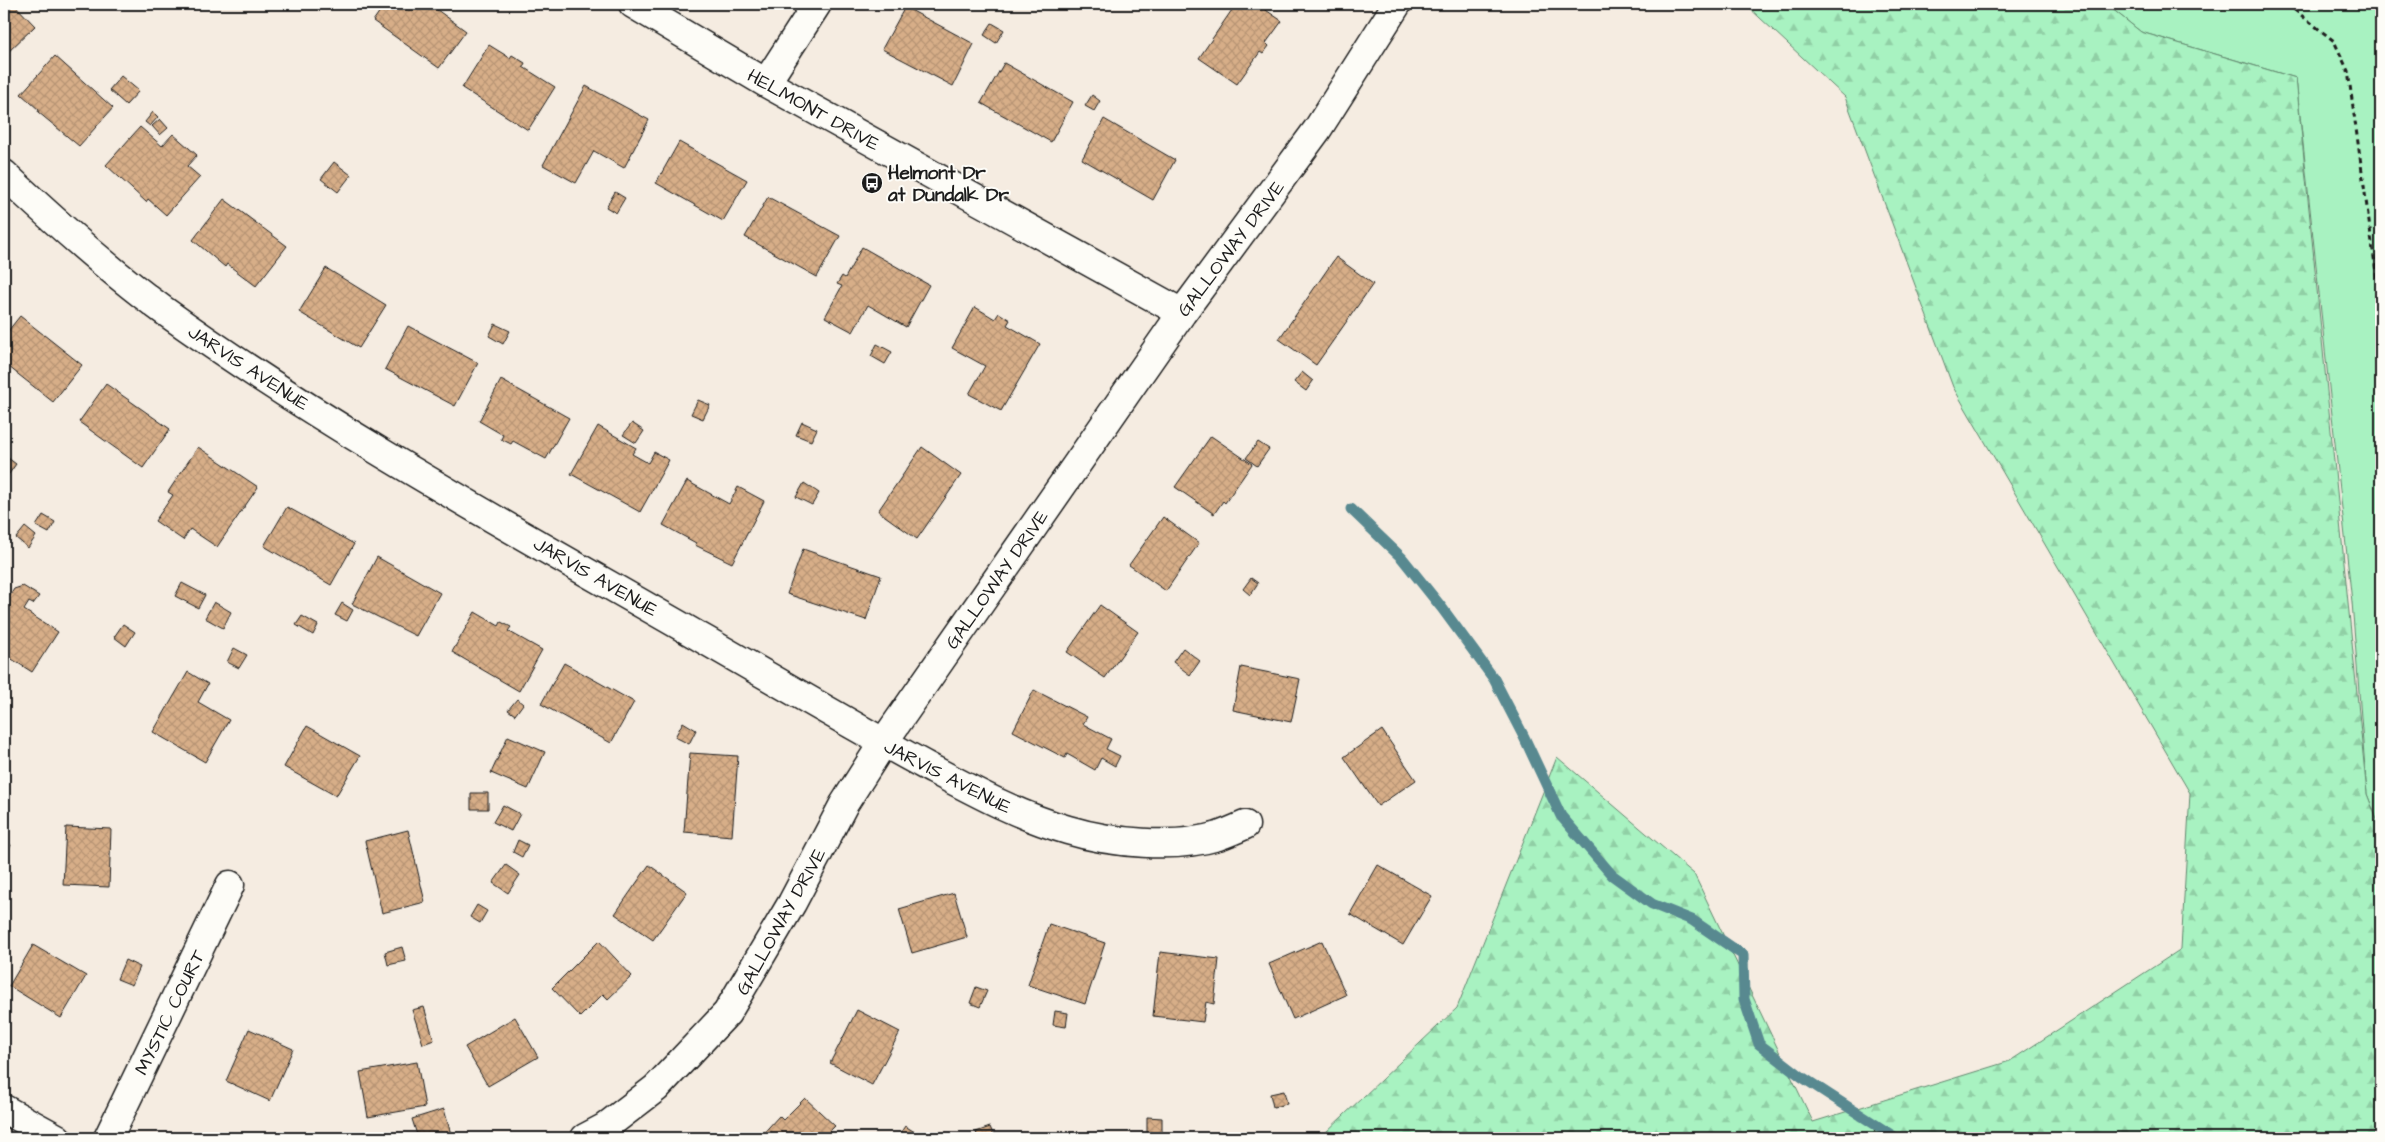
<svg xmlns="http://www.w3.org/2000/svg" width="2385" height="1142" font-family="'Architects Daughter',sans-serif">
<defs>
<pattern id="forest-firs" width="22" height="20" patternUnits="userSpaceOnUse" patternTransform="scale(1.25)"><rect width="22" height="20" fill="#a8f2c1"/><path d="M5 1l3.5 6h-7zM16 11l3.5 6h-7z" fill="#90cfa5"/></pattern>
<pattern id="building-cross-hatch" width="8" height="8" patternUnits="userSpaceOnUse" patternTransform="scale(1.25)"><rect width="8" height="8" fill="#d7ae88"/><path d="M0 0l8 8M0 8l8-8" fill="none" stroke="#b89575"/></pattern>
</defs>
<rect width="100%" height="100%" fill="#f5ece1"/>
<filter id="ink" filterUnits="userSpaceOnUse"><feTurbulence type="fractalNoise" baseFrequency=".02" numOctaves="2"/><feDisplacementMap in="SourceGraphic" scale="10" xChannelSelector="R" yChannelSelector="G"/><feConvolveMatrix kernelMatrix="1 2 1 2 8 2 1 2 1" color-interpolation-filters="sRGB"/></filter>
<g filter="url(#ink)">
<path fill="#a8f2c1" stroke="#62876e" d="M2106,4H2381V830L2367,794L2352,602L2296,78L2141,32Z"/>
<path fill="url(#forest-firs)" stroke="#62876e" d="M1745,4H2106L2141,32L2296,78L2367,794L2381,830V1138H1269L1325,1133L1457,1008L1557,757L1694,874L1813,1122L2010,1061L2181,949L2190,793L1953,387L1845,97Z"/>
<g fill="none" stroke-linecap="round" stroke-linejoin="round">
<path stroke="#598990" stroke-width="11" d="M1351,509L1402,558L1442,608L1494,679L1524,737L1561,816L1612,875L1652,904L1692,920L1743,955L1744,999L1759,1044L1802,1077L1896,1138"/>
</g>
<path fill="url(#building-cross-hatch)" stroke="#1c1c1c" d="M4,4H14L35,26L4,56Z
M385,4H429L466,31L439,68L373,21Z
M1236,4H1257L1282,21L1266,43L1269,46L1263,54L1260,52L1237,84L1199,58Z
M905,7L974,44L953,86L882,49Z
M992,23L1004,30L996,43L984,35Z
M489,45L510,58L512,55L525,63L523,67L555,87L528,130L462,88Z
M55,56L113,108L79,146L38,112L39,110L21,94Z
M1004,63L1073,102L1051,142L981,103Z
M121,76L139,91L126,105L109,90Z
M586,86L649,120L624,168L594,151L576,183L543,165Z
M1092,95L1100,101L1094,111L1085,106Z
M153,112L158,117L150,126L145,122Z
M160,119L168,128L160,135L152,126Z
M1104,119L1175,160L1153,200L1082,159Z
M140,127L162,146L173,134L197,155L187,166L200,177L166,215L148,199L146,202L106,165Z
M679,142L747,180L723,221L656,183Z
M334,162L351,175L338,192L321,179Z
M615,192L625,198L616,213L606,207Z
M768,197L840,236L817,277L745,237Z
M224,199L287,246L256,286L227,264L225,267L193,240Z
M862,247L929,285L906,327L868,305L853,332L825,317L842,286L837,284L842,276L845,278Z
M1336,257L1373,284L1316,365L1279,339Z
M326,268L386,305L359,348L299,312Z
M975,307L995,319L999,313L1010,320L1007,325L1040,344L1001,411L969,394L985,366L952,348Z
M20,316L82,365L53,402L4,363V336Z
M495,324L510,331L503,344L489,336Z
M408,326L478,363L455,406L385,369Z
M877,344L892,352L885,364L871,356Z
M1302,372L1313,381L1306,391L1294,382Z
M501,380L569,418L546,459L513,441L511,444L501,439L503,435L479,421Z
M106,384L170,429L143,468L79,422Z
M698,400L710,405L703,419L691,414Z
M802,422L817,429L811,441L796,435Z
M632,423L644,431L636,443L623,435Z
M598,426L636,448L632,454L648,463L654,452L669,460L640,512L571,474Z
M1211,436L1252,464L1225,503L1223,501L1214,514L1175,487Z
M1258,442L1269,449L1257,466L1246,458Z
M198,447L258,487L217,547L190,529L183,540L155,521L173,495L168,492Z
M922,447L961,475L917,539L878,511Z
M4,455L16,464L4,481Z
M687,481L729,504L738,487L764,501L732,563L695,545L696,543L663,525Z
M804,483L819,493L812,505L796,497Z
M287,507L354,544L331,585L264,546Z
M43,515L55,522L49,533L36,526Z
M1163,517L1199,543L1166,591L1129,565Z
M25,527L36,536L28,548L16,538Z
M803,549L881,576L866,620L787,594Z
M377,557L440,593L416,636L352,604Z
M1251,578L1258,583L1250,595L1243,589Z
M182,583L205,595L198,608L175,596Z
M23,586L39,596L33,604L29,602L24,610L58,632L32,672L4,654V605L14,589Z
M214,602L231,612L223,628L205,618Z
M342,603L353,610L347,621L335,615Z
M1100,605L1138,632L1105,678L1067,652Z
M475,612L499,626L501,622L511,627L508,631L542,650L519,691L452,652Z
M302,616L318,625L313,635L296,625Z
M123,624L135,632L126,646L114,637Z
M234,648L247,655L239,668L227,662Z
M1183,648L1200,661L1190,675L1173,662Z
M564,663L634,702L611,743L541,704Z
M1241,667L1300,679L1291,722L1233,710Z
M188,672L208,684L198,702L229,720L205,762L153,732Z
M1034,690L1087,717L1083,724L1111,739L1106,749L1120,756L1115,766L1101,758L1095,770L1067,754L1065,758L1013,731Z
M517,699L523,704L515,715L508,710Z
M683,722L696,730L689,744L675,737Z
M307,726L360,756L336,796L284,767Z
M1382,730L1416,780L1378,806L1344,757Z
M508,736L545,752L528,789L491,773Z
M690,753L738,756L732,836L684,832Z
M471,793H488V809H471Z
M503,805L520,814L511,831L493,822Z
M66,827L111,829L109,887L63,885Z
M408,830L425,902L382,913L365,841Z
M518,840L528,845L522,857L513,852Z
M4,841L11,845L4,860Z
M506,865L520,875L508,893L493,883Z
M649,865L687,892L653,940L615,914Z
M1378,865L1432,896L1403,945L1350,914Z
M954,893L967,937L912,953L899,909Z
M477,905L487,911L480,923L470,917Z
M1049,924L1105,943L1085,1004L1028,985Z
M599,941L632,976L608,999L603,994L580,1017L552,988Z
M1322,941L1346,995L1293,1019L1269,964Z
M33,945L86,976L61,1018L9,986Z
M402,947L406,961L388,965L385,952Z
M1160,952L1219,959L1214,1004L1206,1002L1203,1022L1153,1016Z
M125,960L140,967L132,985L117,979Z
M976,987L987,991L980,1007L970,1003Z
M424,1007L434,1040L423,1044L412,1010Z
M857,1010L900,1032L872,1085L830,1063Z
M1055,1011L1068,1013L1066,1027L1053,1025Z
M515,1017L538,1057L488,1086L465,1047Z
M249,1029L293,1049L270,1101L226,1081Z
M417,1062L425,1107L368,1117L360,1072Z
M1284,1091L1287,1104L1273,1107L1270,1094Z
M805,1098L835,1126L823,1138H759L779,1116L783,1120Z
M444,1109L452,1138H418L412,1119Z
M1147,1117L1162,1118V1135H1147Z
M905,1126L918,1134L915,1138H897Z
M990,1127L995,1138H978L976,1132Z"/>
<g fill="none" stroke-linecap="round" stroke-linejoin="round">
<g stroke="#1c1c1c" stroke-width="31">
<path id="minor" d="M633,4L766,83L1182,313
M766,83L817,4
M4,174C54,221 107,269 163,310C333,432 523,535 705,640C780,683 854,727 930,768C975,792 1019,816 1068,830C1111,843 1175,849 1218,836C1227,833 1236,829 1245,825
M4,1109L57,1138
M108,1138L230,885
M585,1138L604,1128L656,1088L727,1013L792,903L844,804L883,743L1182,313L1317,130L1397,4"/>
</g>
<path stroke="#1c1c1c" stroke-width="3" stroke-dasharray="5 4" stroke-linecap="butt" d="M2287,4L2334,41L2348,71L2381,308"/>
<use href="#minor" stroke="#fdfcf7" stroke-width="28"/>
</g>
</g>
<defs>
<g id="bus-disc" transform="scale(1.125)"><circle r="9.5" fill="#1c1c1c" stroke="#fdfcf7"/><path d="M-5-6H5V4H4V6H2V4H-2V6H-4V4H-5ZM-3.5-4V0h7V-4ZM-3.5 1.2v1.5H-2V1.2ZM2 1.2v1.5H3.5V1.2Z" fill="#fff"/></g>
</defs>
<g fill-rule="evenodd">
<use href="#bus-disc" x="872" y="183"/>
</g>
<g text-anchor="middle" stroke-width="4" stroke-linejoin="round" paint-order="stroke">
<g font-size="19" fill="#1c1c1c" stroke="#fdfcf7">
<text transform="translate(814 109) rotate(29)" y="7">HELMONT DRIVE</text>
<text transform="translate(1230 248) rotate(-53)" y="7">GALLOWAY DRIVE</text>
<text transform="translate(249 367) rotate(33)" y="7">JARVIS AVENUE</text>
<text transform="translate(596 576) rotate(30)" y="7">JARVIS AVENUE</text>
<text transform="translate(996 579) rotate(-55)" y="7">GALLOWAY DRIVE</text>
<text transform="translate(948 776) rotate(27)" y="7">JARVIS AVENUE</text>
<text transform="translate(780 921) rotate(-61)" y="7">GALLOWAY DRIVE</text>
<text transform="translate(169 1012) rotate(-64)" y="7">MYSTIC COURT</text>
</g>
<g font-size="19" font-weight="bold" fill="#1c1c1c" stroke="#fdfcf7" text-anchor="start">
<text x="888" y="179">Helmont Dr<tspan x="888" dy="22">at Dundalk Dr</tspan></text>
</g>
</g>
<rect width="2385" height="1142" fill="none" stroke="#fdfcf7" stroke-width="20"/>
<rect x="10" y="10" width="2365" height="1122" fill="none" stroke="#1c1c1c" stroke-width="2" filter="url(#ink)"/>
</svg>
